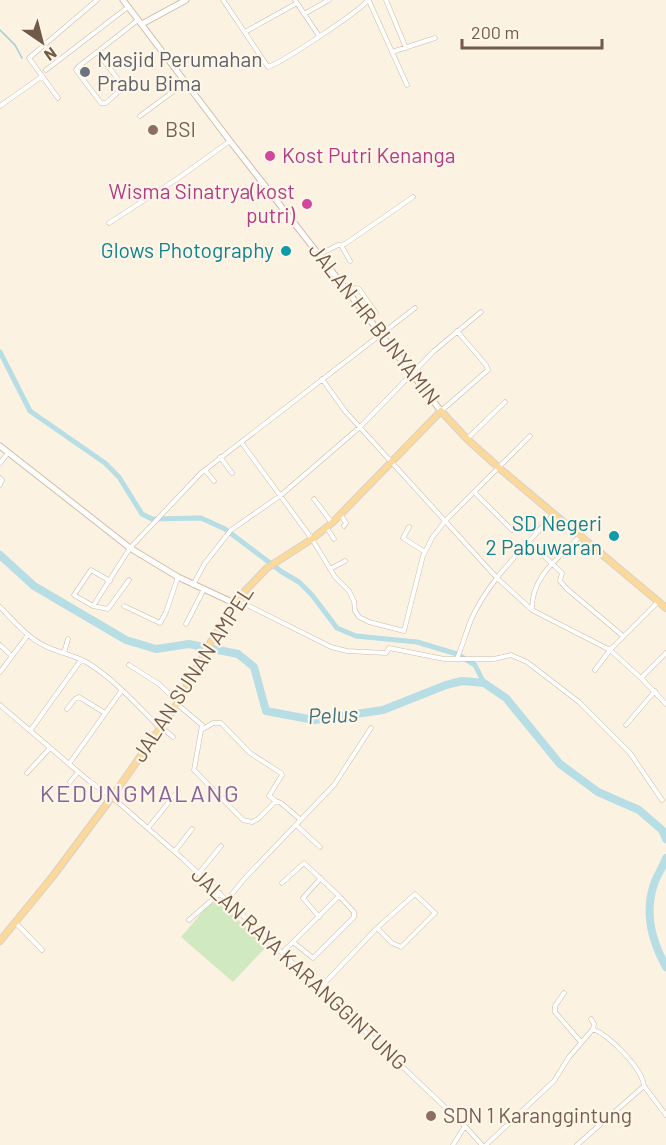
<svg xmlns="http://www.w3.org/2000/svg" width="666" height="1145" font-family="Barlow,sans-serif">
<rect width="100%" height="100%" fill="#fcf2e2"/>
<path fill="#d0e9c0" d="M215,897L266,947L233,982L181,937Z"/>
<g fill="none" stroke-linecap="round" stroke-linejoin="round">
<path stroke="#9dcdd7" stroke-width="1.5" d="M0,30L15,45L22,58"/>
<path stroke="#b7dde5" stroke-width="5" d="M0,352L30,411L105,463L119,477L142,514L152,519L201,518L225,529L282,572L299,582L312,595L337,628L356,636L417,642L457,654L475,665L484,683"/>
<path stroke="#b7dde5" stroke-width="8" d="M0,555L34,586L126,640L156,649L189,644L238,654L254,667L266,711L314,720L383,710L446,685L462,681L484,683L506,698L560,764L598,792L639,810L662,830L666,839
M666,858C663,867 657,875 654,884C644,914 652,941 666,967"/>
<g stroke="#cdbaa9" stroke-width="5">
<path id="street" d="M223,0L268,67C283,62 360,11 368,0
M295,0L319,36
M386,0L406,48
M369,1L407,85
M304,14L329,0
M245,32L297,3
M392,52L435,38
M98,53L124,87L106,103H101L76,70L78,67L138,20
M46,70L128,7
M58,98L29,58L97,0
M0,106L41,77
M140,116L186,82
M109,223L177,179L230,141
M341,245L350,261
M320,254L338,245L345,244L413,197
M349,292L356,288L359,289L376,313L369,319
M322,379L345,411L497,578L532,610L610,650L595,670
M441,411L488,370L486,365L457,331
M467,439L505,402
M241,442L312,539L335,577L349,591L354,601L355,611L359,617L369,622L404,631L423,556L432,538L445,521L530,436
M220,457L232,473
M0,463L8,453
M205,470L214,481
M0,478L2,480L0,485
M474,492L512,530
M314,499L332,523
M341,515L346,523L344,526
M409,527L403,538L425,552
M327,528L334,539
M529,542L562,573L560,581L567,589L623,636
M330,569L345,561
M110,581L91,570L74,595L93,606L108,609L129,580
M193,585L205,563L231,530L280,496L360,427L434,351L481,312
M239,601L331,647L347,651L386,653L389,648L444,659H494L511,655L527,662L579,702L630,753L662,800
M658,602L610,650L641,678L666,704
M93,606L130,548L201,473L415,308
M124,606L160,623L166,612L178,577
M0,607C14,621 27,637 45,646C59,653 75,655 88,663C115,680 138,706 160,728
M532,610C531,576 559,558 580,536
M186,624L204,589
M0,645L12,656
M64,653L68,639
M457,659C462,646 466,633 471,620C489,579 525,547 554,514
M129,665L159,684L178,702
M0,672L28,635
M641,678L666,653
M177,704L202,725L194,770L243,820L252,822L258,819L276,801L281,803L301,820
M0,705L89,781L112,797L183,859L465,1126L482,1145
M67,709L75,699L79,697L105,713
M626,725L655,691
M161,727L173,737
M203,729L213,723H221L250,753L281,773L282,775L269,796L276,801
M30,731L81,660
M69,764L122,690
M27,773L50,748
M70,782L78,772
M296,825L320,847
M148,828L178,791
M175,851L192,829
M199,873L221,846
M282,883L304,863L339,896L282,953
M227,900L245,878L334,785L371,728
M319,917L303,898L321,878
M189,920L220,893
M15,922L42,950
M293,942L313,958L354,917V912L339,896
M319,989L377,928L392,943L401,947L435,913L415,894L377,928
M564,993L555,1006V1012L581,1042
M591,1019L594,1024L593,1029
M593,1029C610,1036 642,1068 644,1086
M453,1145L465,1126
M486,1145L554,1081L569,1057L593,1029
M577,1145L644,1086L666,1115"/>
</g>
<g stroke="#d2bca9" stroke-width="7">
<path id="secondary" d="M123,0L230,141L441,411
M142,24L186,0
M0,446L130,548L178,577L236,604"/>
</g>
<g stroke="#d8d1cc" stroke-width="8">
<path id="primary" d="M0,941L53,876L112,797L177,704L213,638L244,592L267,568L312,539L333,522L441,411L467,439L498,467L666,608"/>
</g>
<use href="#street" stroke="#fff" stroke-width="4"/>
<use href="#secondary" stroke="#fff" stroke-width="5"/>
<use href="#primary" stroke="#fbd99a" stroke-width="6"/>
</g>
<circle fill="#6b7280" stroke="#fff6e8" stroke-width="2" cx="85" cy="72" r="6"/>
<g fill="#8d6e63" stroke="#fff6e8" stroke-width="2">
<circle cx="153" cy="130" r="6"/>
<circle cx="431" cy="1116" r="6"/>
</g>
<g fill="#d1479c" stroke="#fff6e8" stroke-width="2">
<circle cx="270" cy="156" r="6"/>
<circle cx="307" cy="204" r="6"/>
</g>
<g fill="#0f9aa8" stroke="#fff6e8" stroke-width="2">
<circle cx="286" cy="251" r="6"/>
<circle cx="614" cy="536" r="6"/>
</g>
<g text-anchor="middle" stroke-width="4.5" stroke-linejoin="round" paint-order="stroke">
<g font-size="21" fill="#5b616d" stroke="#fff6e8" text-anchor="start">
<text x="97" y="67">Masjid Perumahan<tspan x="97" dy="24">Prabu Bima</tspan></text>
</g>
<g font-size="21" fill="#785e54" stroke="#fff6e8" text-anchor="start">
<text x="165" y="137">BSI</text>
<text x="443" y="1123">SDN 1 Karanggintung</text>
</g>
<g font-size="21" fill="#b23c85" stroke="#fff6e8" text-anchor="start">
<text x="282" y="163">Kost Putri Kenanga</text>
<text x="295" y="199" text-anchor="end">Wisma Sinatrya(kost<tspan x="295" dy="24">putri)</tspan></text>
</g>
<g font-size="21" fill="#0d838f" stroke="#fff6e8" text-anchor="end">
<text x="274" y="258">Glows Photography</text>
<text x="602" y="531">SD Negeri<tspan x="602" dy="24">2 Pabuwaran</tspan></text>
</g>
<g font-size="21" fill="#735948" stroke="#fff6e8">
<text transform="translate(374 324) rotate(52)" y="7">JALAN HR BUNYAMIN</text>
<text transform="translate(193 674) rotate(-57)" y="7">JALAN SUNAN AMPEL</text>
<text transform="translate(299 969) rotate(43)" y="7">JALAN RAYA KARANGGINTUNG</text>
</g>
<g font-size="22" font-style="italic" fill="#3f7480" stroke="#fff6e8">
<text transform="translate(333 715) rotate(-3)" y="8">Pelus</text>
</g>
<g font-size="24" letter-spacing="1.5" fill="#876497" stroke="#fff6e8">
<text x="140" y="802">KEDUNGMALANG</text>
</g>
</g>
<g transform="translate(42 42) rotate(145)" stroke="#fff6e8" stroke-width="4.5" paint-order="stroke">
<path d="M0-4.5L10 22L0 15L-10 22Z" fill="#735948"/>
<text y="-9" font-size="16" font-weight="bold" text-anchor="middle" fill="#735948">N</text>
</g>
<path d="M462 39v9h140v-9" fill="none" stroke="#735948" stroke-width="3"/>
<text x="471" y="39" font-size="18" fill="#735948" stroke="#fff6e8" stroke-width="4.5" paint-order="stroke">200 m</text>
</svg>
